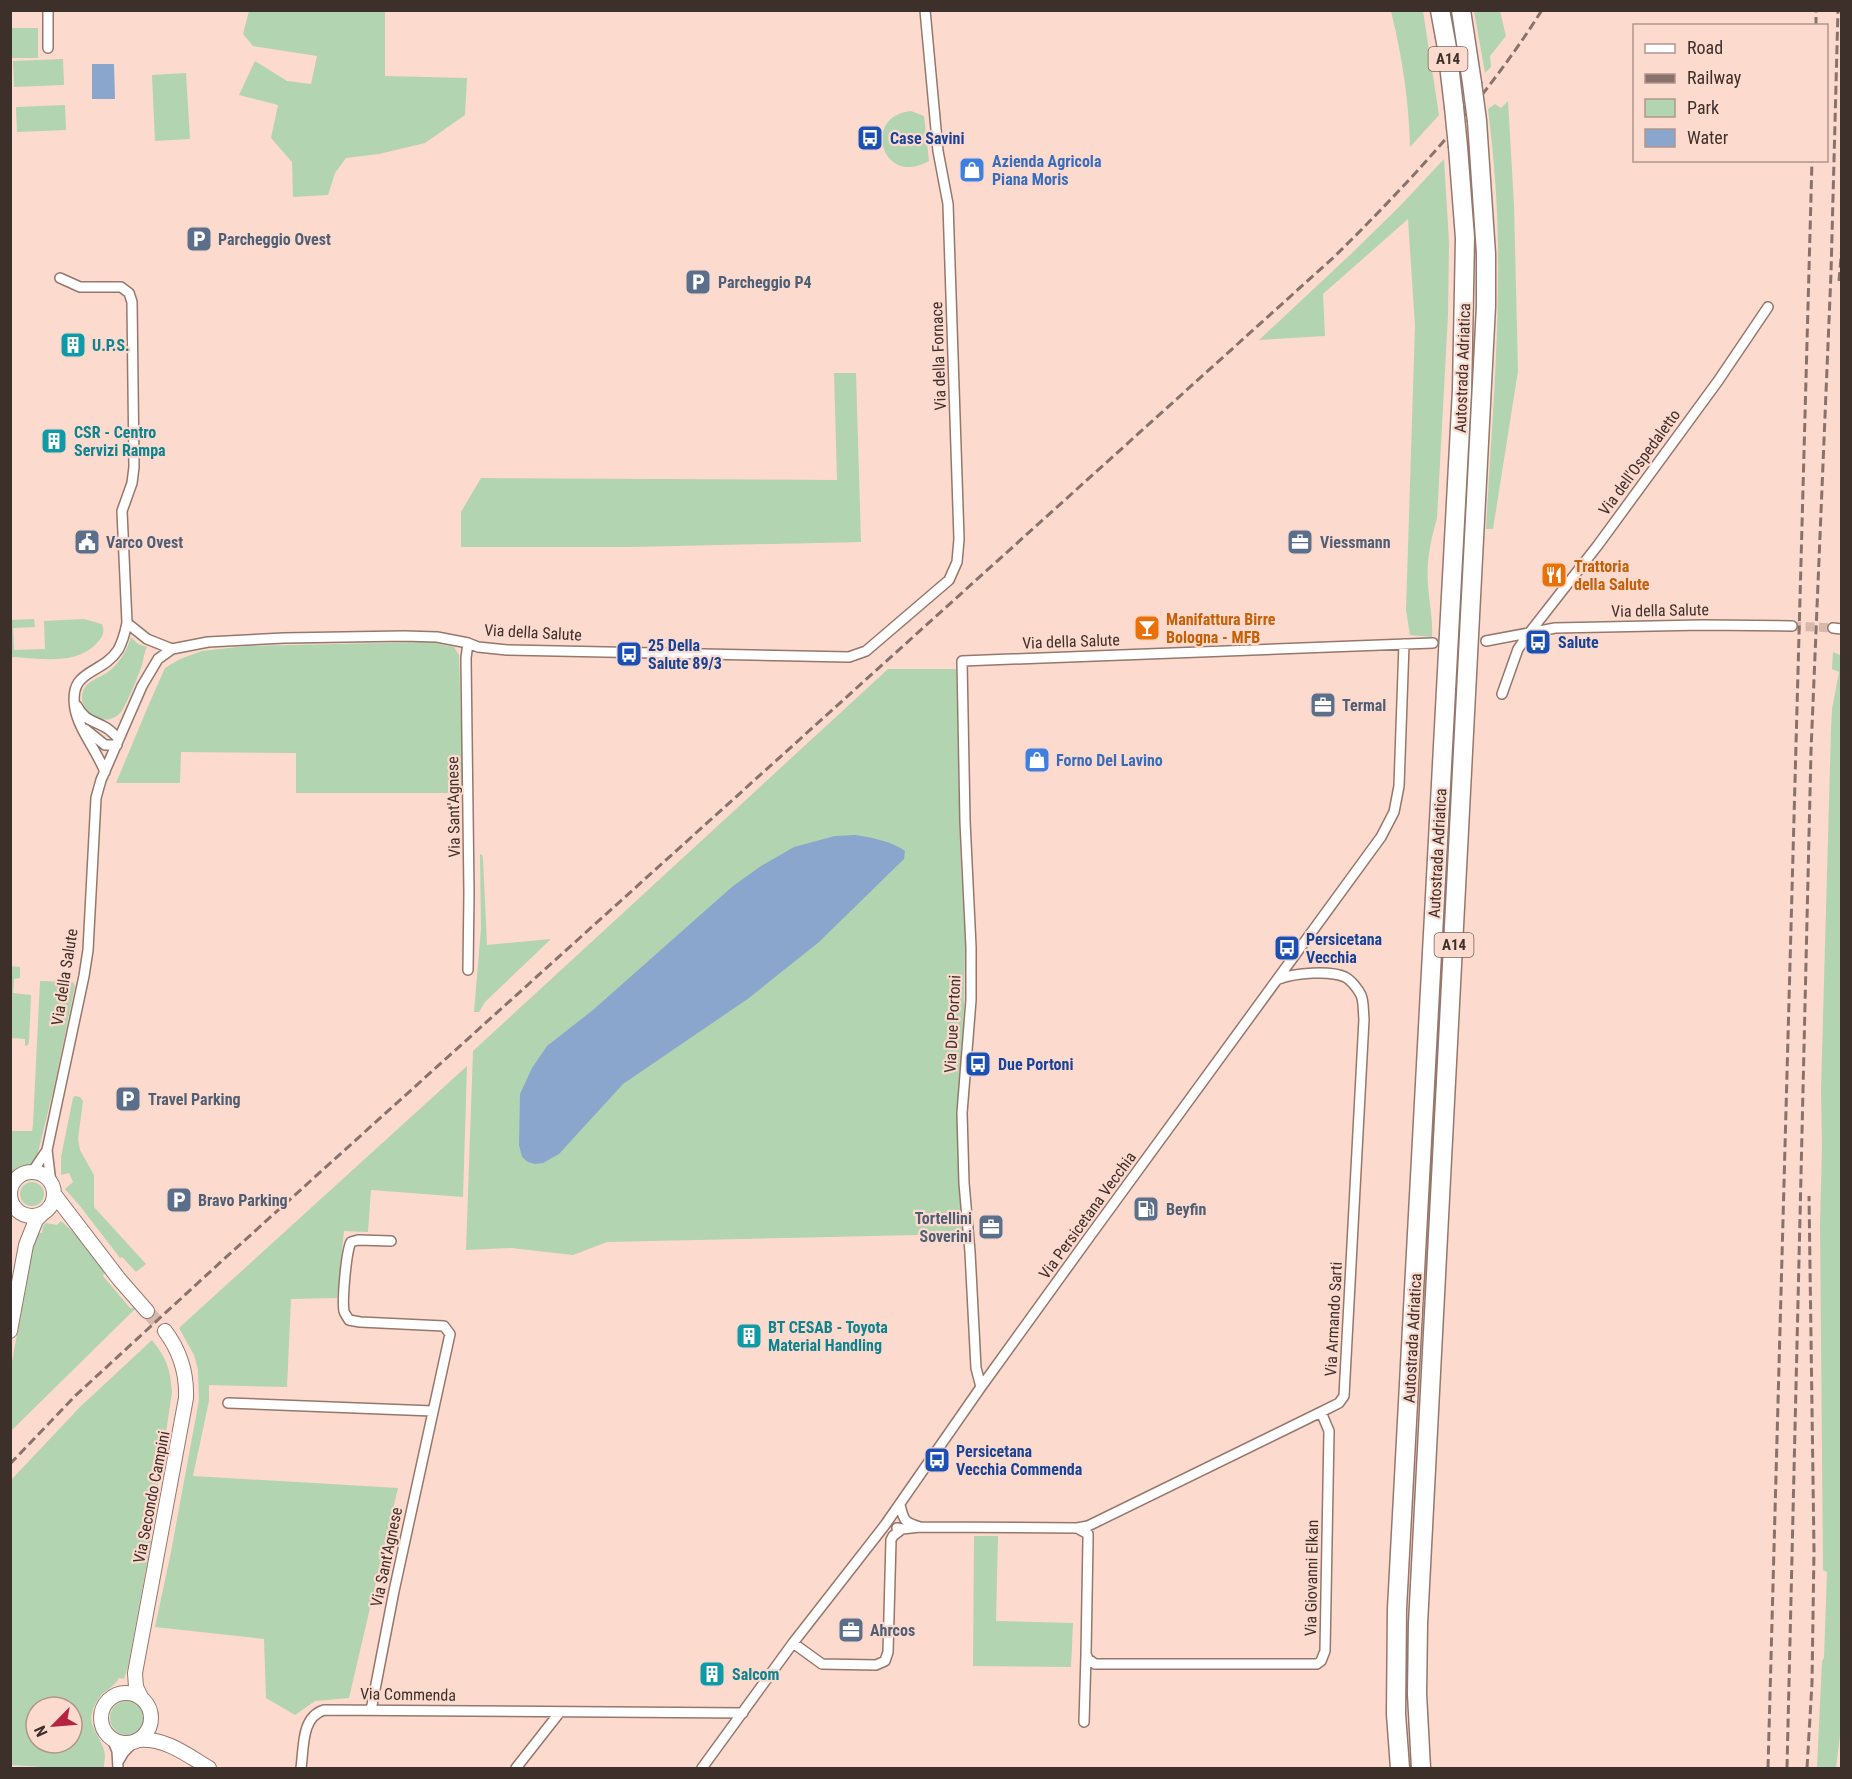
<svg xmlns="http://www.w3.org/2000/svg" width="1852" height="1779" font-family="'Roboto Condensed',sans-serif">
<rect width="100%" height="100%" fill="#fddace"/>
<path fill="#b2d4b0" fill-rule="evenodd" d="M249,11H385V76L467,78L465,115L425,143L379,154L346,158L335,173L328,195L293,197L292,162L271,138L278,105L239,95L255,61L287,81L311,84L317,56L253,46L243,34Z
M1391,11H1423L1439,115L1410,147C1409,100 1402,57 1391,11Z
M1474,11H1500L1506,36L1490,56L1491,67L1485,73Z
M10,28H38V58H11Z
M63,59L64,85L14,87L13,61Z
M186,73L190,139L155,141L152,75Z
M1508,101L1514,205L1518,371L1493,529H1486C1491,437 1499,346 1498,255C1498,206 1494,157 1488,109L1495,104L1501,108Z
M65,105L66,130L17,132L16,107Z
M911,111L924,116L929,161C882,188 861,116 911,111Z
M1444,159L1449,242L1448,315L1437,518C1431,539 1426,562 1428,584C1429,603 1433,617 1432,637L1410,635L1406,610L1415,326L1408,219L1323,294L1325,336L1259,340L1351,254L1400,206Z
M834,373H856L861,542L632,547H461V512L481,478L837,480Z
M34,619L35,627L13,628L14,650L45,649L44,621L84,619L102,624C105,634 103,636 96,644C75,666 38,658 11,657V620Z
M131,637L138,644L147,647C144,653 144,658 142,665C139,674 127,704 121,712C106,730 76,713 83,691C87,680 100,678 108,672C120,663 127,650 131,637Z
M430,642L454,647L459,655L463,793H296V753L181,752L180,783H116L149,704L165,668L180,659L202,651L247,646Z
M1833,652L1842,656V1719L1836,1768H1817L1822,1661L1824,1658L1827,1572L1823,1570L1820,1223L1822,1147L1821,1090L1831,731L1832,709L1839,672L1832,669Z
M888,669H956L960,842L965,944L964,1011L958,1111L962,1234L607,1242L573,1255L511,1248L466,1250L473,1051Z
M480,854L482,855L483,858L487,945L551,939L485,1002L479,1012H474L481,929Z
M11,966L20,967V978L14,979L13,993L31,995L29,1042L28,1045L25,1046V1039L11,1038Z
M40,981L73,982L75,986L54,1087L36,1161C28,1169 19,1172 11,1180L12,1131H32L33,1124Z
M467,1066L463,1197L371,1190L368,1232L344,1231L337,1298L291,1299L287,1387L209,1385V1401L193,1476L398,1488L349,1698L315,1701L295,1715L266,1698L264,1639L155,1627L171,1552L199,1400L198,1370L194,1355L179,1328Z
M75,1096L80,1097L83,1101L78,1139L80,1150L94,1175V1207L146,1264L136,1272L122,1257L120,1258L80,1206L65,1189L73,1182L69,1173L61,1175V1157L73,1098Z
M20 1194a12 12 0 1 1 24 0a12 12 0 1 1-24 0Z
M61,1221L82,1240L105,1272L103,1276L130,1308H136L11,1431V1367L36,1232L42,1233L43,1226L46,1223L57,1225Z
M152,1340C167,1359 170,1368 172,1392L150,1541H151L128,1666L124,1679L119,1678C113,1689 102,1691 97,1701C83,1725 98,1730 104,1750C106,1756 104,1762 104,1768H59L11,1765V1480L80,1407ZM36,1707H72V1743H36Z
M974,1536H998L996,1621L1073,1623L1071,1667L973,1666Z
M110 1718a17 17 0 1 1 34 0a17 17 0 1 1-34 0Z"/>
<path fill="#8aa6cc" d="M92,64H114L115,99H92Z
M856,835C873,838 891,841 905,851L904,859L819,942L749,998L623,1084L559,1154L543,1163L535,1164L528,1162L522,1157L519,1145L520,1094L532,1068L547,1046L593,1010L733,886L761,866L794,847L835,836Z"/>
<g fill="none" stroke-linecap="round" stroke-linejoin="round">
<path stroke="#d7b8ad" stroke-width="9" stroke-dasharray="9 4.5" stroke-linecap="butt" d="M1792,626L1833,628"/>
<path stroke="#d7b8ad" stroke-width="14" stroke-dasharray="14 7" stroke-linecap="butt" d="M147,1311L165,1331"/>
<g stroke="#96776c" stroke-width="12">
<path id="street" d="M48,48V10
M60,278L80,287H121L129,293L132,302L134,467L132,483L122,511L127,623C125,633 123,641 118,650C101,676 68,668 75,709C79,730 97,751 105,772
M127,623L147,639L172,649
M1833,628L1842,629
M1486,641L1555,628L1702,625L1792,626
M1502,694L1518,649L1530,632L1598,545L1718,381L1768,307
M77,706C84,721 96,721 108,729C112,732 116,736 119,739
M85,729L105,745H117
M468,970L469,893L466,658L468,643
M27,1173L35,1168L47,1150
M51,1183L47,1150L84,976L88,950L96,798L101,780L142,686L158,659L172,649L208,642L284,638L404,636L437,637L468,643L478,647L507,650L849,657L866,651L949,580L957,562L959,539L948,204L938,151L925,10
M981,1387L976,1368L970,1252L964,1183L962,1113L971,1000V947L965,821L962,661L1433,643
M228,1403L433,1411
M920,1527L1077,1528L1088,1526L1321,1412L1339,1403L1344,1396L1364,1019C1363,1011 1364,1002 1361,995C1358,989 1351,980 1345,977C1330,970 1295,973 1279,979
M897,1528L902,1529L920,1527C904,1522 904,1521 900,1505
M1077,1528L1088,1534V1540L1086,1654L1088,1659L1095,1664H1317L1321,1661L1325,1651L1329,1431L1321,1412
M793,1643L822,1664L876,1665L885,1661L888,1652L891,1540L893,1536L902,1529
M371,1710L394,1591L450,1334L444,1326L360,1322L349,1320C347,1316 345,1315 344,1311C342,1301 346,1252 351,1242L358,1240L391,1241
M1084,1722L1086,1655
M112,1739L117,1751L118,1768
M118,1762L124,1752L134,1742
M301,1768C304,1748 301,1717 324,1710L743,1713
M516,1768L560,1712
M702,1768L793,1643L885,1525L981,1387L1090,1236L1381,837L1394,812L1399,786L1404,644"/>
</g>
<g stroke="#96776c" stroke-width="16">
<path id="secondary" d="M10 1194a22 22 0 1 1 44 0a22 22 0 1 1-44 0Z
M54,1194L119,1279L147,1311
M10,1331L26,1245L36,1220L43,1213
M101 1718a25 25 0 1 1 50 0a25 25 0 1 1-50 0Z
M141,1697L136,1687L135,1673L186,1398C187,1373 180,1351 165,1331
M139,1740C166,1738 187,1755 209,1768"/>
</g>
<g stroke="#96776c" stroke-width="21">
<path id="highway" d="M1440,10L1447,48L1454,107
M1461,10L1472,83
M1400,1768L1396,1714L1397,1609L1462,390L1465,238L1458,147
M1421,1768L1417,1694L1418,1624L1486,306V254L1477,121"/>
</g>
<use href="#street" stroke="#fff" stroke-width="9"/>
<use href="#secondary" stroke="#fff" stroke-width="14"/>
<use href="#highway" stroke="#fff" stroke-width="18"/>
<path stroke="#88726b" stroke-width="3" stroke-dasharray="9 4.5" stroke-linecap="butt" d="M1816,26V10
M1839,281L1842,246
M10,1464L75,1396L224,1259L1334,257C1411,181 1484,102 1542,10
M1768,1768L1812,160
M1787,1768L1811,751L1831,273L1838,10
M1807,1768L1812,1683L1814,1550L1809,1196"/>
<g stroke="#96776c" stroke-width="21" stroke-linecap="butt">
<path id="highway-bridge" d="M1472,83L1477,121
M1454,107L1458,147"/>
</g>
<use href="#highway-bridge" stroke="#fff" stroke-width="18"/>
</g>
<defs>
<g id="bus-square" transform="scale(1.35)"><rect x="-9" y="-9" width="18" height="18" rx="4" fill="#1a4fb4" stroke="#fddace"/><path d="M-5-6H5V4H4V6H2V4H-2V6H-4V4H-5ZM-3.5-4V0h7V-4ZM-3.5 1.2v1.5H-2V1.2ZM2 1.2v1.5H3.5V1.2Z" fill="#fff"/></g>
<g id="shop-square" transform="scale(1.35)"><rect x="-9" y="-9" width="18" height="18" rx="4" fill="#3f7fe0" stroke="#fddace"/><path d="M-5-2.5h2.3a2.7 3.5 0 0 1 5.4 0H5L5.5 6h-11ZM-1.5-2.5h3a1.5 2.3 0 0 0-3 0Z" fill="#fff"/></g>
<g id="parking-square" transform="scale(1.35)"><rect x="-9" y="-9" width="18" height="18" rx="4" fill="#5c6f8a" stroke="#fddace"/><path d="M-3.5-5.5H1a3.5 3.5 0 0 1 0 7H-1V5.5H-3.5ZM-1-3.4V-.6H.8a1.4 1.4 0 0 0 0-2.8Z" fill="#fff"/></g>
<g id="building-square" transform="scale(1.35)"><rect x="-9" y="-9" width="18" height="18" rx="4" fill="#0f9aa8" stroke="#fddace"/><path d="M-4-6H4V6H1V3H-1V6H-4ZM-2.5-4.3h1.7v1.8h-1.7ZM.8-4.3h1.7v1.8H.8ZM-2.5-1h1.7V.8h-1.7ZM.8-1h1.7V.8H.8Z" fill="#fff"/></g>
<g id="civic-square" transform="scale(1.35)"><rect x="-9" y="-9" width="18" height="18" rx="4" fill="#5c6f8a" stroke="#fddace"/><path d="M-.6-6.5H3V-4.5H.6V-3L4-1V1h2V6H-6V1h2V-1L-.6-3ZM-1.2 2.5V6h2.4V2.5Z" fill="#fff"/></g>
<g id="office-square" transform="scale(1.35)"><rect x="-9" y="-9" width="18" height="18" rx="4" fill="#5c6f8a" stroke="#fddace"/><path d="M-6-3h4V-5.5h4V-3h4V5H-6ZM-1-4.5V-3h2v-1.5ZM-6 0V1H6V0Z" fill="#fff"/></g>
<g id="restaurant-square" transform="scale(1.35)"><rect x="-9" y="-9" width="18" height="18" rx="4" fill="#e8710a" stroke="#fddace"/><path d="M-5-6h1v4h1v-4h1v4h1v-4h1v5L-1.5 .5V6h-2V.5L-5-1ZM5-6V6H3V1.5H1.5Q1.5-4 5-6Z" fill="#fff"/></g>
<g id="bar-square" transform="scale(1.35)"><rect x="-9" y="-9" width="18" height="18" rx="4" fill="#e8710a" stroke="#fddace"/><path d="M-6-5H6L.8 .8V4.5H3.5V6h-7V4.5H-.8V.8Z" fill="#fff"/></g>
<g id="fuel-square" transform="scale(1.35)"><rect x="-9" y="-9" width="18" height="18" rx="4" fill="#5c6f8a" stroke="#fddace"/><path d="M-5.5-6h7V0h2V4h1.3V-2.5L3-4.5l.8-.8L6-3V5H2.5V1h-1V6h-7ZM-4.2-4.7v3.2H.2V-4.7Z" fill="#fff"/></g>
</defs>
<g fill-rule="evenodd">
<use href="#bus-square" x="870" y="138"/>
<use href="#shop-square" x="972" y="170"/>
<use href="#parking-square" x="199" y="239"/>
<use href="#parking-square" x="698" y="282"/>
<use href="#building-square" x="73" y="345"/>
<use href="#building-square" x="54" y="441"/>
<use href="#civic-square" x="87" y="542"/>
<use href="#office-square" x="1300" y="542"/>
<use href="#restaurant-square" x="1554" y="575"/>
<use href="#bar-square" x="1147" y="628"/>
<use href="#bus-square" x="1538" y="642"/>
<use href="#bus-square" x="629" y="654"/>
<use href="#office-square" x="1323" y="705"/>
<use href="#shop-square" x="1037" y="760"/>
<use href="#bus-square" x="1287" y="948"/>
<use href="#bus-square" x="978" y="1064"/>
<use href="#parking-square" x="128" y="1099"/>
<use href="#parking-square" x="179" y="1200"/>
<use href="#fuel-square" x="1146" y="1209"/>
<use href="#office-square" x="991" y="1227"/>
<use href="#building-square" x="749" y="1336"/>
<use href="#bus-square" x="937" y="1460"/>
<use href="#office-square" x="851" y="1630"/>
<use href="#building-square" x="712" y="1674"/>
</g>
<g text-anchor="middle" stroke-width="4.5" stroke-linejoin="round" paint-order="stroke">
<g fill="#fddace" stroke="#77635c" stroke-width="1.5">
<rect x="1428.5" y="47" width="39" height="24" rx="4.5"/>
<rect x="1434.5" y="933" width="39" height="24" rx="4.5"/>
</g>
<g font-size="15" font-weight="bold" fill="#3d302b">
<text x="1448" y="64">A14</text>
<text x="1454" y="950">A14</text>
</g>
<g font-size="16" font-weight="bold" fill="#164399" stroke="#fddace" text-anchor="start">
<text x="890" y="144">Case Savini</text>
<text x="1558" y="648">Salute</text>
<text x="648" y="651">25 Della<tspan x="648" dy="18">Salute 89/3</tspan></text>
<text x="1306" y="945">Persicetana<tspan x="1306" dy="18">Vecchia</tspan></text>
<text x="998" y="1070">Due Portoni</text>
<text x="956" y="1457">Persicetana<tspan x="956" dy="18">Vecchia Commenda</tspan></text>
</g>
<g font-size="16" font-weight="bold" fill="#366cbe" stroke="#fddace" text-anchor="start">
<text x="992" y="167">Azienda Agricola<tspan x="992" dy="18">Piana Moris</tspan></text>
<text x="1056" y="766">Forno Del Lavino</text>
</g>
<g font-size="16" font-weight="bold" fill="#4e5e75" stroke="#fddace" text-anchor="start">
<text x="218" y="245">Parcheggio Ovest</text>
<text x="718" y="288">Parcheggio P4</text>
<text x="106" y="548">Varco Ovest</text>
<text x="1320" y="548">Viessmann</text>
<text x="1342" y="711">Termal</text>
<text x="148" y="1105">Travel Parking</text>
<text x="198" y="1206">Bravo Parking</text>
<text x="1166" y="1215">Beyfin</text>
<text x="972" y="1224" text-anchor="end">Tortellini<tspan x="972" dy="18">Soverini</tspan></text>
<text x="870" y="1636">Ahrcos</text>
</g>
<g font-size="16" font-weight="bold" fill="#0d838f" stroke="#fddace" text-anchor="start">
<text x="92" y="351">U.P.S.</text>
<text x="74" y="438">CSR - Centro<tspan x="74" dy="18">Servizi Rampa</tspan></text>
<text x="768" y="1333">BT CESAB - Toyota<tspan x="768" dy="18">Material Handling</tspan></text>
<text x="732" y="1680">Salcom</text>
</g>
<g font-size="16" fill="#3d302b" stroke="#fddace">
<text transform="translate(938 356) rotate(-92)" y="6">Via della Fornace</text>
<text transform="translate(1462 368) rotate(-88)" y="6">Autostrada Adriatica</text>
<text transform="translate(1639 462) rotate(-54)" y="6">Via dell'Ospedaletto</text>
<text transform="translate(1660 610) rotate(-1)" y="6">Via della Salute</text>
<text transform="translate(533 632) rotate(3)" y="6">Via della Salute</text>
<text transform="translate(1071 641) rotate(-2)" y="6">Via della Salute</text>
<text transform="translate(453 807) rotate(-91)" y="6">Via Sant'Agnese</text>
<text transform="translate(1437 853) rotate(-87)" y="6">Autostrada Adriatica</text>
<text transform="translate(64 977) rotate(-81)" y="6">Via della Salute</text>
<text transform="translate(952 1024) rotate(-87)" y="6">Via Due Portoni</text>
<text transform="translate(1087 1215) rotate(-54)" y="6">Via Persicetana Vecchia</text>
<text transform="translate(1333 1319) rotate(-87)" y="6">Via Armando Sarti</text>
<text transform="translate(1412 1338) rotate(-87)" y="6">Autostrada Adriatica</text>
<text transform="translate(151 1497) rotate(-79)" y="6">Via Secondo Campini</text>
<text transform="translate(386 1557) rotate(-78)" y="6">Via Sant'Agnese</text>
<text transform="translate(1311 1578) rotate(-89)" y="6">Via Giovanni Elkan</text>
<text transform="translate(408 1694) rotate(1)" y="6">Via Commenda</text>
</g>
<g font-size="16" font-weight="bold" fill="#c56008" stroke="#fddace" text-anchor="start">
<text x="1574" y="572">Trattoria<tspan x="1574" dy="18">della Salute</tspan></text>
<text x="1166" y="625">Manifattura Birre<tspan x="1166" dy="18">Bologna - MFB</tspan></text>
</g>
</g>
<rect width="1852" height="1779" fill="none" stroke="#3d302b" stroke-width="24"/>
<rect x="1633" y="24" width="195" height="138" fill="#fddace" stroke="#b0968d" stroke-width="1.5"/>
<rect x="1645" y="44" width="30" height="9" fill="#ffffff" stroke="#b0968d" stroke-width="1.5"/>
<text x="1687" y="54" font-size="18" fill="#3d302b">Road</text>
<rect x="1645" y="74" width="30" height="9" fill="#88726b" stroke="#b0968d" stroke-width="1.5"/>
<text x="1687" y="84" font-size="18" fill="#3d302b">Railway</text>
<rect x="1645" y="99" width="30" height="18" fill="#b2d4b0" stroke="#b0968d" stroke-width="1.5"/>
<text x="1687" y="114" font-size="18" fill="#3d302b">Park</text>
<rect x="1645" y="129" width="30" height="18" fill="#8aa6cc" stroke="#b0968d" stroke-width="1.5"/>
<text x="1687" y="144" font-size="18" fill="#3d302b">Water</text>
<g transform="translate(54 1725) rotate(245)"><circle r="28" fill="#fddace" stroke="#b0968d" stroke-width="1.5"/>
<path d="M0-4.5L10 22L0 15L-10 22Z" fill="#b52340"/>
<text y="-9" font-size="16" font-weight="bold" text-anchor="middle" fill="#3d302b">N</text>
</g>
</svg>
